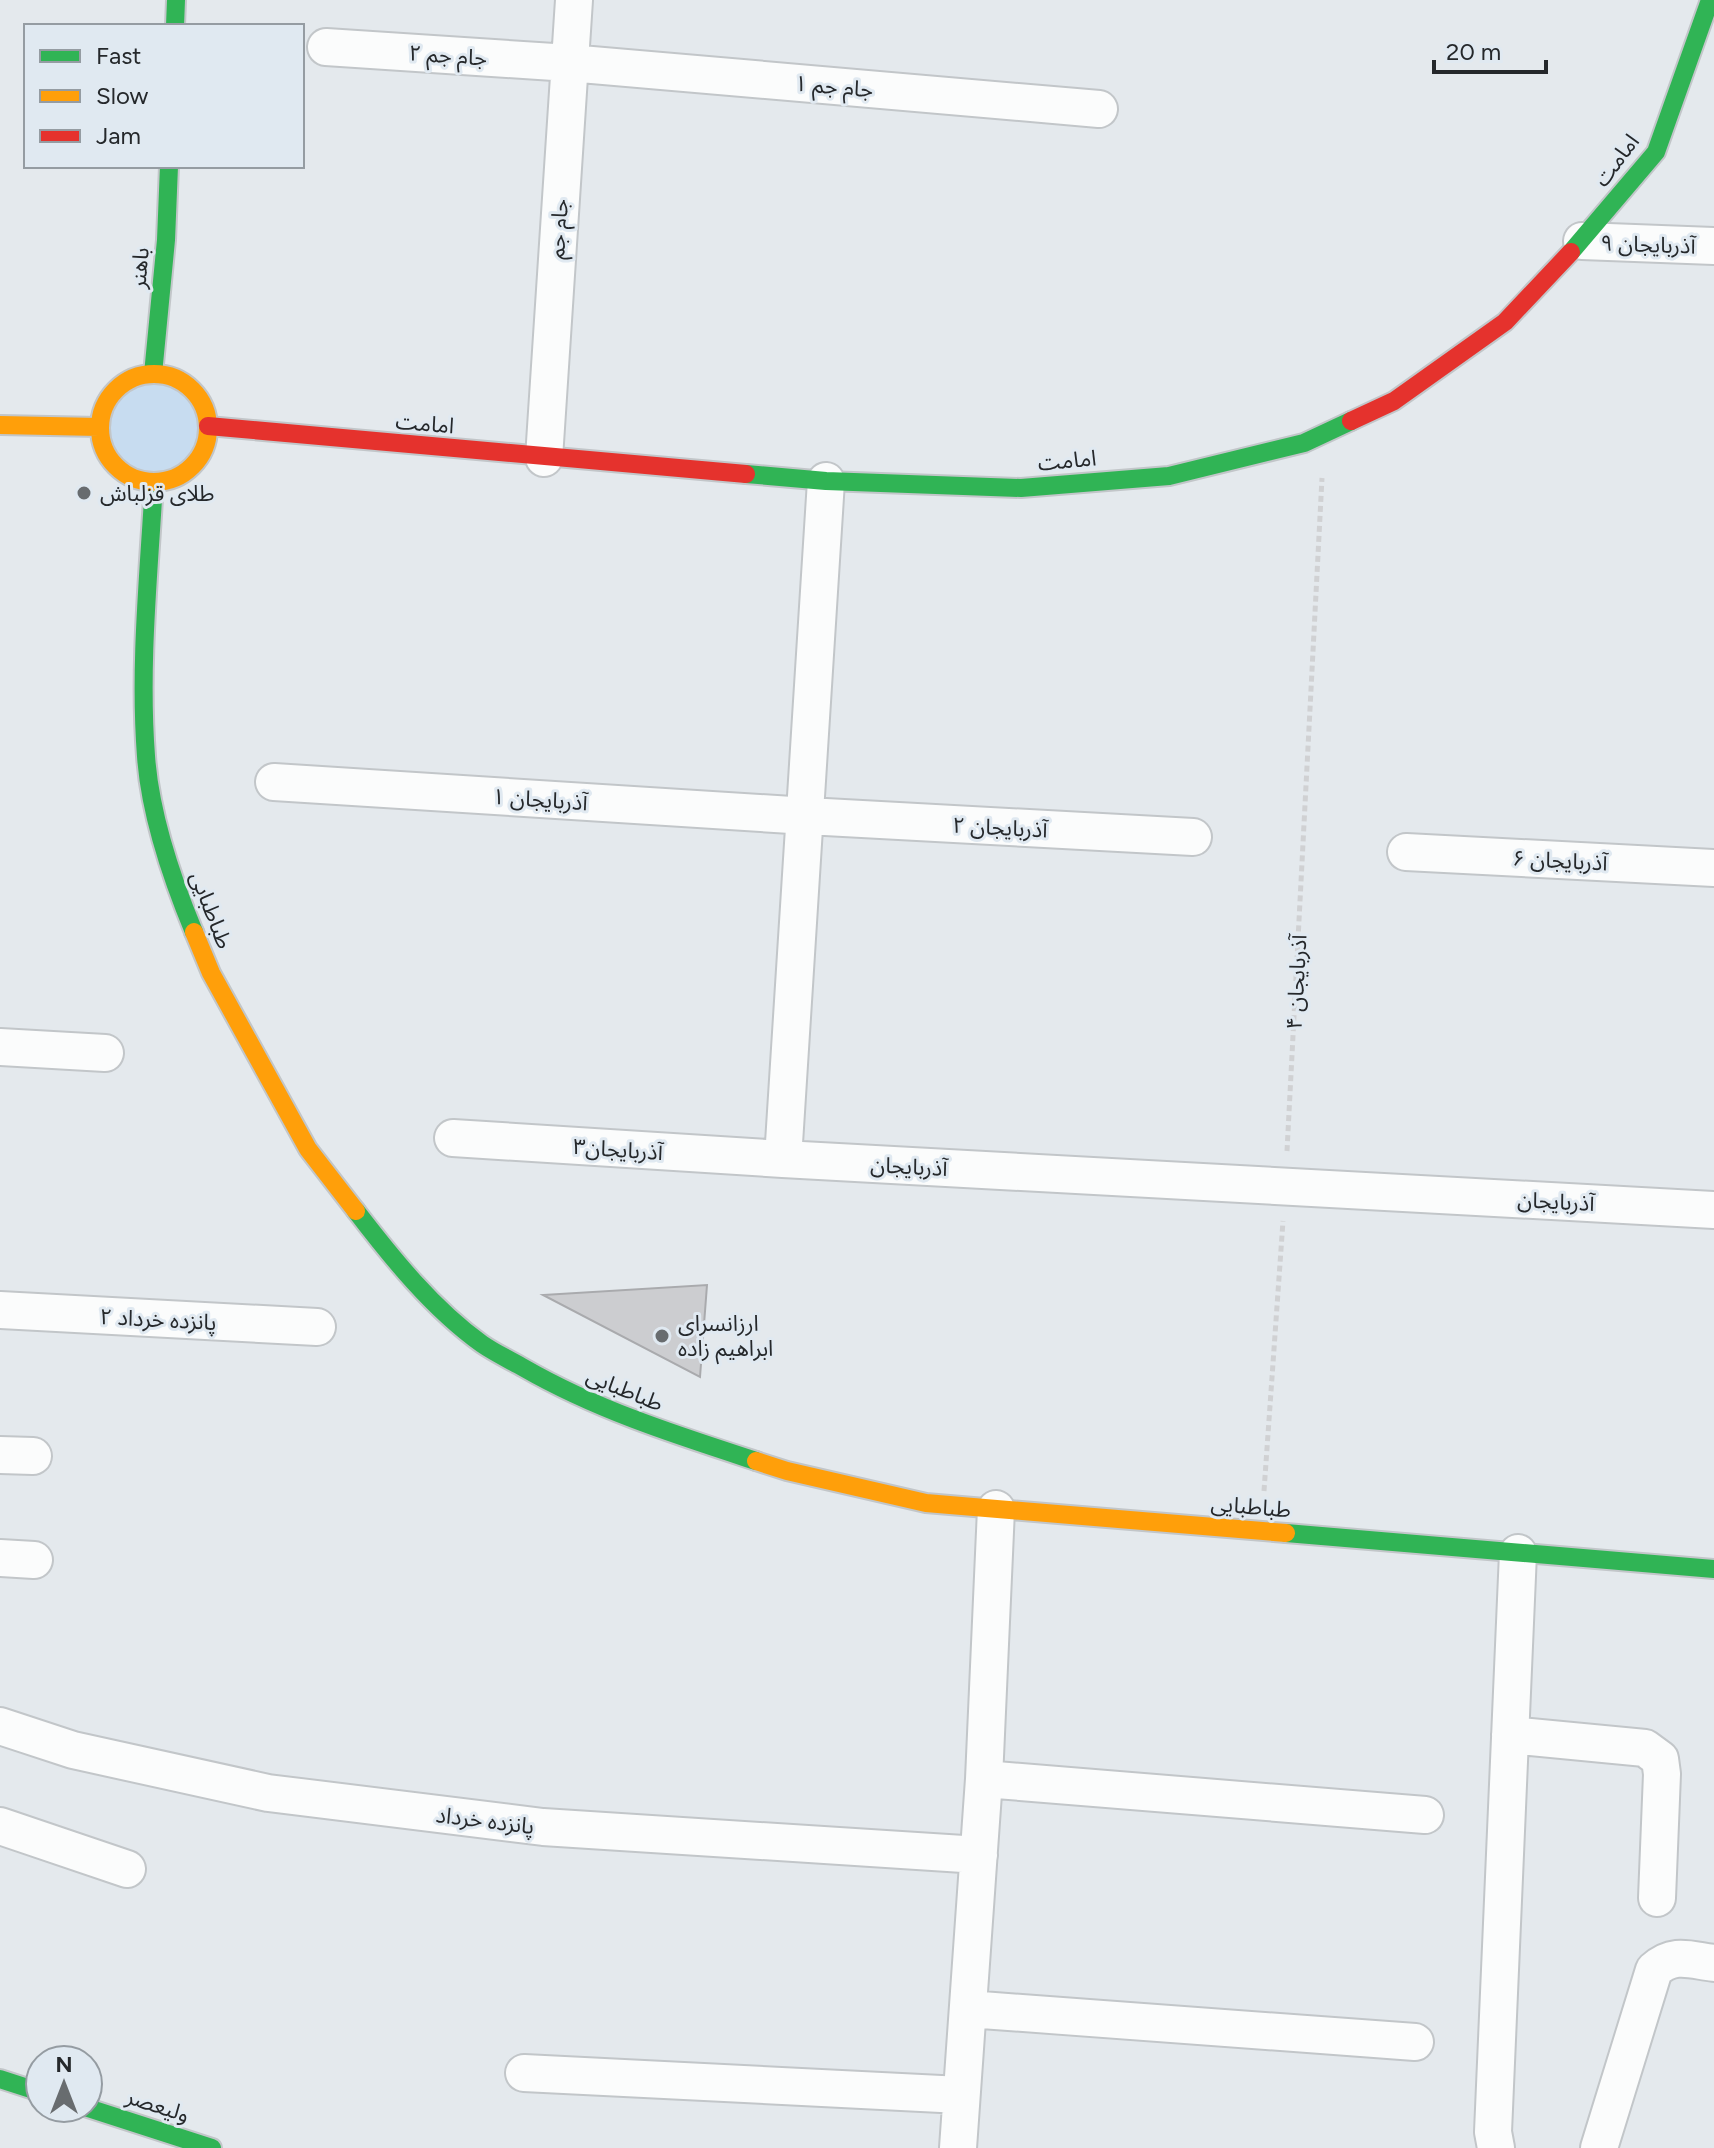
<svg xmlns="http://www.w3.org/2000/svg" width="1714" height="2148" font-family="Figtree,'Noto Sans Arabic',sans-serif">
<rect width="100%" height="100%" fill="#e4e9ed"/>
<path fill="#c7dcf0" d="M109 427a46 46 0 1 1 92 0a46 46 0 1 1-92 0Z"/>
<path fill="#cccdd0" stroke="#a9aaad" stroke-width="2" d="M707,1285L700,1377L543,1295Z"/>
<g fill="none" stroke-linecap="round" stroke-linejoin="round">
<g stroke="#c2c6c9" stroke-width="40">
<path id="street" d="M326,47L569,63L1099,109
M1582,241L1714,246
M544,458L574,0
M274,782L807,816L1193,837
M1406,852L1714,868
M0,1047L105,1053
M453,1138L783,1159L1714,1210
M783,1159L826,481
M0,1310L317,1327
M0,1455L33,1456
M0,1558L34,1560
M0,1726L73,1750L268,1793L543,1827L979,1855
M1510,1735L1645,1748L1660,1759L1662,1774L1657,1898
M984,1779L1425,1815
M0,1826L127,1869
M968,2009L1415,2042
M524,2073L961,2095
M958,2148L984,1779L996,1509
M1496,2148L1493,2132L1518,1553
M1599,2148L1654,1970C1674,1952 1690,1960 1714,1963"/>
</g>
<g stroke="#c2c6c9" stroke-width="22">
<path id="fast" d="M175,26L176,0
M1571,252L1656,152L1710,0
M153,374L166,240L169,166
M746,474L826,481L1021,488L1169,476L1304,443L1351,421
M154,482C149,573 139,665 146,756C150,814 172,879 194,932
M356,1211C392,1258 433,1309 482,1344C495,1353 510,1360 524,1368C597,1410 676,1435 756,1461
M1286,1533L1714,1569
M0,2079L40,2092
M88,2108L212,2148"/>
</g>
<g stroke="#c2c6c9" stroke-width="22">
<path id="slow" d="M100 428a54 54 0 1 1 108 0a54 54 0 1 1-108 0Z
M0,425L99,427
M194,932L211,973L308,1149L356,1211
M756,1461L787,1471L926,1503L1286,1533"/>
</g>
<g stroke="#c2c6c9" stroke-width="22">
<path id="jam" d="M1351,421L1394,401L1505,322L1571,252
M208,426L746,474"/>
</g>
<path stroke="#d0d1d3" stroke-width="5" stroke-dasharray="6 4" stroke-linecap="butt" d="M1287,1151L1322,478
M1264,1491L1283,1221"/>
<use href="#street" stroke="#fbfcfc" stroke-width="36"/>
<use href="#fast" stroke="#30b455" stroke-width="18"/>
<use href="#slow" stroke="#ff9f0a" stroke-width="18"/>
<use href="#jam" stroke="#e5322d" stroke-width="18"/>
</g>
<g fill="#686c6f" stroke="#e0e9f1" stroke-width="3">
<circle cx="84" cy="493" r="8"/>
<circle cx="662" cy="1336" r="8"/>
</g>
<g text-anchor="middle" stroke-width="6" stroke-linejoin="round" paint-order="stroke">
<g font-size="22" fill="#25282b" stroke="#e0e9f1">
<text transform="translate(448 55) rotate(4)" y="8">جام جم ۲</text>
<text transform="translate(834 86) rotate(5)" y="8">جام جم ۱</text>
<text transform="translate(1616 160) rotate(-53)" y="8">امامت</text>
<text transform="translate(558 229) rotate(-86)" y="8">جام جم</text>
<text transform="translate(1648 244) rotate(2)" y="8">آذربایجان ۹</text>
<text transform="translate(139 268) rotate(-85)" y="8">باهنر</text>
<text transform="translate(425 423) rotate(5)" y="8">امامت</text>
<text transform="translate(1067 460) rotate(-5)" y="8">امامت</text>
<text transform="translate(540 799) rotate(4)" y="8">آذربایجان ۱</text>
<text transform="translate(1000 827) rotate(3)" y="8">آذربایجان ۲</text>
<text transform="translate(1560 860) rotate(3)" y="8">آذربایجان ۶</text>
<text transform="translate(212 910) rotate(69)" y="8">طباطبایی</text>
<text transform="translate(1296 982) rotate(-87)" y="8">آذربایجان ۴</text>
<text transform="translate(618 1149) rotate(4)" y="8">آذربایجان۳</text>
<text transform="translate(909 1166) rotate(3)" y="8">آذربایجان</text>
<text transform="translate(1556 1201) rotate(3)" y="8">آذربایجان</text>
<text transform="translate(158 1319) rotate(3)" y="8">پانزده خرداد ۲</text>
<text transform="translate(625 1389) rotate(22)" y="8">طباطبایی</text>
<text transform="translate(1251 1506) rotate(5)" y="8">طباطبایی</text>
<text transform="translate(485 1820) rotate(7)" y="8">پانزده خرداد</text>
<text transform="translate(158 2105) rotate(18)" y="8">ولیعصر</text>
</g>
<g font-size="22" fill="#25282b" stroke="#e0e9f1" text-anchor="start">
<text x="100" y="501">طلای قزلباش</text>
<text x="678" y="1331">ارزانسرای<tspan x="678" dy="25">ابراهیم زاده</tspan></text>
</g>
</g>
<rect x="24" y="24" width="280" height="144" fill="#e0e9f1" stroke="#959ca2" stroke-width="2"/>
<rect x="40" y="50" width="40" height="12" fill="#30b455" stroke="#959ca2" stroke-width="2"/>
<text x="96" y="64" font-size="24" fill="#25282b">Fast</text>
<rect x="40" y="90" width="40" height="12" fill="#ff9f0a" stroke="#959ca2" stroke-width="2"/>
<text x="96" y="104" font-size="24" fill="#25282b">Slow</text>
<rect x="40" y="130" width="40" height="12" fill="#e5322d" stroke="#959ca2" stroke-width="2"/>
<text x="96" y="144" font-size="24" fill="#25282b">Jam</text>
<g transform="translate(64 2084)"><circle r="38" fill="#e0e9f1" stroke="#959ca2" stroke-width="2"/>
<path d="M0-6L14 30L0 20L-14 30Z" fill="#686c6f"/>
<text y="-12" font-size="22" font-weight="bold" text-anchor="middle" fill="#25282b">N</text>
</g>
<path d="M1434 60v12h112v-12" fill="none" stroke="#25282b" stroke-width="4"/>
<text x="1446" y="60" font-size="24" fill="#25282b" stroke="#e0e9f1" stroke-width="6" paint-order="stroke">20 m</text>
</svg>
